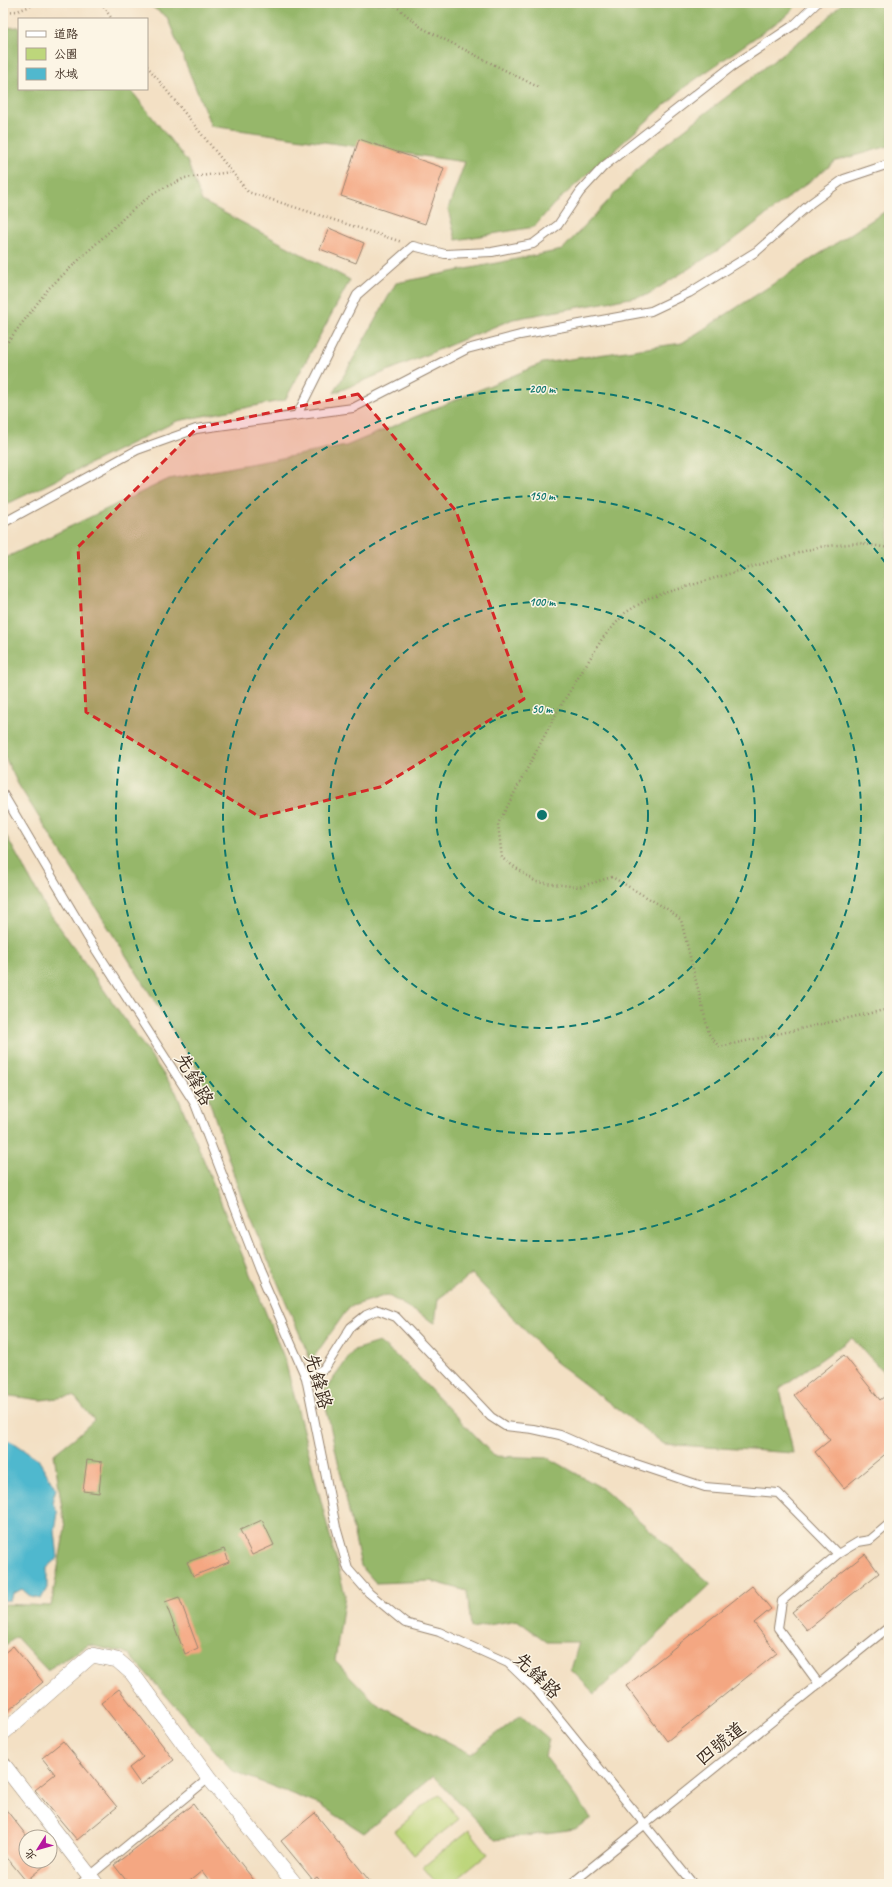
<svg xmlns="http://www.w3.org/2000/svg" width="892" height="1887" font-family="Caveat,'LXGW WenKai TC',sans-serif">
<rect width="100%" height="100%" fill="#fcf5e5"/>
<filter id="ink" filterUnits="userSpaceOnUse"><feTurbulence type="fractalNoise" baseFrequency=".025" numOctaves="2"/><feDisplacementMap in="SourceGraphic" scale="8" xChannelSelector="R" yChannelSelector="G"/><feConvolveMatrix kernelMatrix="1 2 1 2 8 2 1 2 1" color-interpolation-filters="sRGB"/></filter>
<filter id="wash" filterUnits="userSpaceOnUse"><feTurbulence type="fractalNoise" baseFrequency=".012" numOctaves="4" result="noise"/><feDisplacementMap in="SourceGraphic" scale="16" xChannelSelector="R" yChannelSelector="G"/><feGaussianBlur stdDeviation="0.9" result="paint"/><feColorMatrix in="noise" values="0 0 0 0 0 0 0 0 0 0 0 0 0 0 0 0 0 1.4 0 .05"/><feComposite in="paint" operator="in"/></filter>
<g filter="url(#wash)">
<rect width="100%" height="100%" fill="#f3e0c4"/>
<path fill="#bdd67b" stroke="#7c804c" d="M439,1794L459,1819L414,1855L394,1831Z
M469,1830L488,1854L451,1884H437L423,1867Z"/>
<path fill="#96b76b" stroke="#687044" d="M146,3H799L786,16L686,86L553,205L534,227L456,240L448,209L465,162L211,126L167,17Z
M842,3H889V146L836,161L731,242L647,295L513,319L334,393L396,283L562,250L651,155L824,22Z
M19,27V89H130L187,161L202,201L350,280L285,400L177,421L3,506V28Z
M889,209V1378L852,1338L780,1388L793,1453L664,1444L555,1362L472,1274L438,1299L435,1323L387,1295L349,1307L311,1361L241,1196L200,1073L18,784L3,753V559L169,479L346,446L543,363L682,343Z
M3,830L46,908L176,1092L285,1360L345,1595L335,1661L377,1704L471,1754L521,1715L549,1739L545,1756L591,1818L575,1829L495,1840L433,1776L364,1833L320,1805L233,1771L129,1654L89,1645L47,1670L16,1637L3,1647V1604L51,1606L65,1528L54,1454L78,1435L94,1420L74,1396L41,1400L3,1395Z
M379,1342L407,1365L494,1456L549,1458L605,1490L711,1584L595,1694L571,1670L579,1642H547L517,1620L471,1628L467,1591L431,1581L376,1583L361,1566L323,1393L354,1350Z"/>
<path fill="#50b8ce" stroke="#467176" d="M3,1438L16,1444L38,1459L56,1489L52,1502L58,1513L55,1531L58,1558L47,1568V1588L41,1599L31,1597L22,1589L13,1594L10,1600L3,1601Z"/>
<g id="blocks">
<path fill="#f4a782" d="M359,139L444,168L425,224L341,196Z
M329,228L364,243L356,263L320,249Z
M844,1355L880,1400L889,1393V1451L844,1488L815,1452L830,1440L794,1395Z
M87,1460L102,1462L99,1493L83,1491Z
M262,1520L274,1545L252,1555L240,1530Z
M224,1549L229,1562L193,1576L187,1562Z
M865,1554L879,1573L807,1630L792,1612Z
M752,1586L771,1609L754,1623L777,1653L667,1741L626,1686Z
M179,1597L198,1648L185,1654L165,1602Z
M13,1646L43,1682L3,1715V1654Z
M119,1689L174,1760L141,1785L129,1768L143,1757L101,1703Z
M63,1741L117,1807L77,1840L35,1790L55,1774L42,1758Z
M193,1804L204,1819L205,1818L257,1884H212L202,1871L186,1884H129L114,1865Z
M3,1806L26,1835V1861H50L26,1881L3,1853Z
M315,1813L372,1884H323L317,1877L313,1880L281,1841Z"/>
</g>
</g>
<g filter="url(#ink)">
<use href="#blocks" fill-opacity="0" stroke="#978571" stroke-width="1"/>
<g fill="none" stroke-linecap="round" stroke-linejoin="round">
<g stroke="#978571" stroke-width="10">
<path id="lane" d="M297,415L357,295L413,246L445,254L492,252L533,244L558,225L580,192L604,166L731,67L794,25L817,3
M3,523L137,450L196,429L353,408L467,349L520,335L651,311L689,293L757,251L811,203L844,179L889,164
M3,794L87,936L195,1104L259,1270L306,1378L336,1527L348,1569L369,1593L405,1623L439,1632L508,1663L536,1690L693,1884
M306,1378L325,1368L351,1327L366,1315L378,1310L396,1317L491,1417L505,1426L533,1429L560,1435L594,1450L705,1487L778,1493L838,1554L782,1601L778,1628L819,1684
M838,1554L858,1542L870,1540L889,1524
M80,1884L209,1778
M571,1884L889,1627"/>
</g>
<g stroke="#978571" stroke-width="16">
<path id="street" d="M3,1733L92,1655L117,1660L132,1673L209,1778L295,1884
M3,1764L96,1884"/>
</g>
<path stroke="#978571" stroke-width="2.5" stroke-dasharray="1 3" stroke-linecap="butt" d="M101,3L112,19
M392,3L422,28L540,88
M3,12L17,11L39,3
M147,66L248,192L402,242
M3,348L49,288L130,212L155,192L185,178L231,172
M889,548L859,543L818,547L649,598L625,613L602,639L557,712L498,824L502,858L536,882L579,887L612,877L669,910L681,920L709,1034L719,1047L889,1009"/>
<use href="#lane" stroke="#fff" stroke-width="8"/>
<use href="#street" stroke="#fff" stroke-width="15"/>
</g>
</g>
<path fill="#d62828" fill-opacity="0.2" stroke="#d62828" stroke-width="3" stroke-dasharray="8 5" stroke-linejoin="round" d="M358,394L456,511L524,699L380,787L260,817L86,712L78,547L197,428Z"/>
<g fill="none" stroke="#0f766e" stroke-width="2" stroke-dasharray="7 5">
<circle cx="542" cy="815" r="106"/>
<circle cx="542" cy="815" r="213"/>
<circle cx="542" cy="815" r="319"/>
<path d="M889 1062A426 426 0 1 1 889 568"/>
</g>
<g text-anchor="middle" stroke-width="3" stroke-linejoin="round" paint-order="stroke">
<g font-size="19" fill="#3b2a1e" stroke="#fcf5e5">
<text transform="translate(195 1079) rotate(60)" y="7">先鋒路</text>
<text transform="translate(319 1381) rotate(74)" y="7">先鋒路</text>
<text transform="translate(538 1675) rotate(44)" y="7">先鋒路</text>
<text transform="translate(720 1743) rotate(-39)" y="7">四號道</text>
</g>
</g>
<circle cx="542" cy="815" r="6" fill="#0f766e" stroke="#fcf5e5" stroke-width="2"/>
<g font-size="12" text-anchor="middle" font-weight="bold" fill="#0f766e" stroke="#fcf5e5" stroke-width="3" stroke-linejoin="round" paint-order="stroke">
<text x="542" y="393">200 m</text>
<text x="542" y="500">150 m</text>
<text x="542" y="606">100 m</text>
<text x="542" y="713">50 m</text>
</g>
<rect width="892" height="1887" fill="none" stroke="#fcf5e5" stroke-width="16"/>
<rect x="18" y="18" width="130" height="72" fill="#fcf5e5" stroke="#afa495"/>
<rect x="26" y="31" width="20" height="6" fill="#ffffff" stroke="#afa495"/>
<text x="54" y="38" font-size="12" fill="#3b2a1e">道路</text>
<rect x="26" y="48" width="20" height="12" fill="#bdd67b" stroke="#afa495"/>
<text x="54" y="58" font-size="12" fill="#3b2a1e">公園</text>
<rect x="26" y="68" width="20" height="12" fill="#50b8ce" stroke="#afa495"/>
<text x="54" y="78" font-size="12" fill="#3b2a1e">水域</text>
<g transform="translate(38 1849) rotate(233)"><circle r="19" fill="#fcf5e5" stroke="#afa495"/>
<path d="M0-3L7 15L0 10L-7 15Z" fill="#b5179e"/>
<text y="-6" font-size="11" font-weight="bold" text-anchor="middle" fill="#3b2a1e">北</text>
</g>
</svg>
